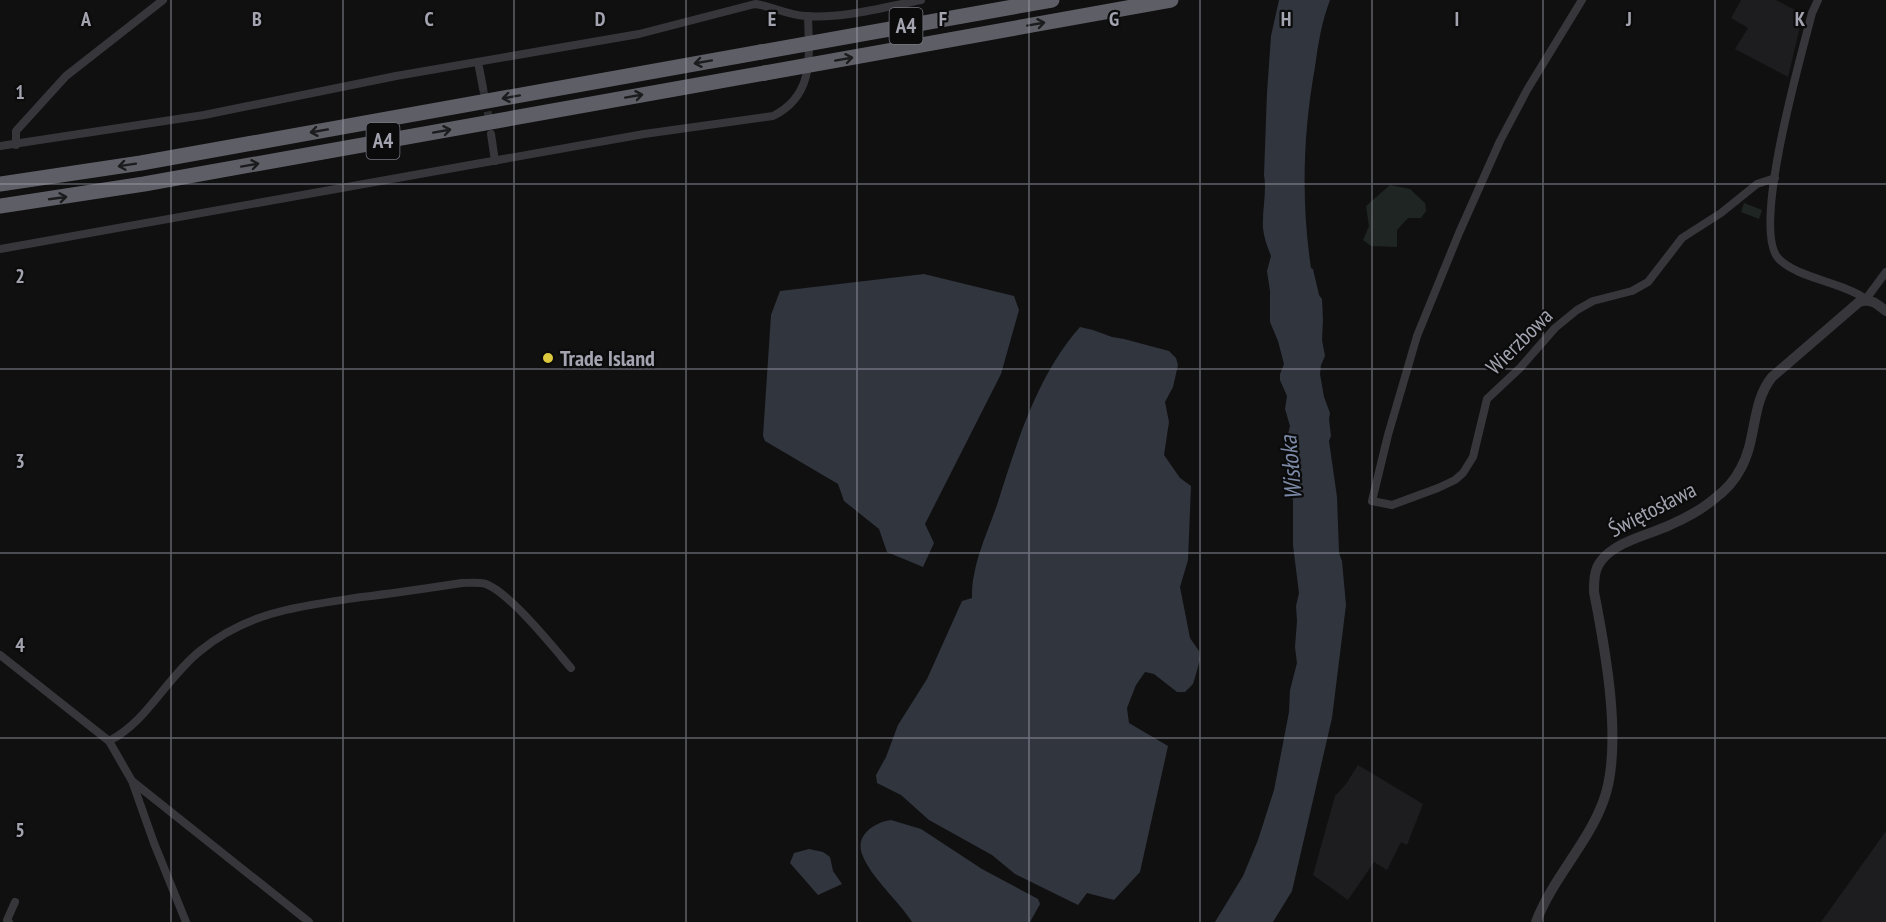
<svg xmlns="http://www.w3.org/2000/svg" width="1886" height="922" font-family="'PT Sans Narrow',sans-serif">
<rect width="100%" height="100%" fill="#101011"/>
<path fill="#1d1c1e" d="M1741,0H1776L1803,14L1788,77L1735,49L1748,28L1731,18Z
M1358,765L1423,804L1407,845L1401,842L1387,870L1374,862L1348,900L1313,875L1335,796L1346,784Z
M1886,831V922H1821Z"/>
<path fill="#1f2522" d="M1390,185L1410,189L1425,203L1426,211L1421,218H1408L1397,230V247L1371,246L1363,240L1369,226L1366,206Z
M1744,203L1762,210L1759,219L1741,212Z"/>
<path fill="#31353e" d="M1279,0H1330C1322,21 1318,44 1315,67C1303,133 1301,201 1311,268L1313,269L1319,295L1322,299L1323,320L1322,340L1325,356L1321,365L1320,374L1324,397L1330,413L1329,419L1331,436L1329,441L1337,497L1339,553L1342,561L1346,605L1332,718L1292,891L1273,922H1215L1243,876L1258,840L1274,790L1289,712L1290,690L1297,663L1295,647L1297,621L1296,606L1299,593L1293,545V501L1290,481L1287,438L1290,426L1285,409L1287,396L1280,380V374L1284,364L1278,341L1270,322V291L1267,271L1271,256C1267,246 1264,238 1263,228C1262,210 1267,193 1264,175L1267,93L1271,36Z
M924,274L1014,296L1019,310L1001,374L925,524L934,543L923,567L887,552L879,529L844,501L838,484L765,441L763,436L771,315L780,291Z
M1080,327L1093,330L1112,337L1124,339L1169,351L1176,358L1178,365L1173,387L1165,402L1169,422L1164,455L1180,478L1191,486L1188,560L1180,587L1190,638L1199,651L1200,660L1193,684L1185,692H1177L1154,674L1145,672L1136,685L1127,708L1129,723L1168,746L1140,872L1114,900L1087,893L1078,905L1015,874L992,855L929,820L901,795L877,783L876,775L886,757L898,725L927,679L962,601L972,598C972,591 972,583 974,575C978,552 989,528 997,505C1017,443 1036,377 1080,327Z
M891,820L921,829L982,869L1038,899L1040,904L1030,922H912C898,900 871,878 862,854C855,835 875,822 891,820Z
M809,849L823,852L830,857L833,871L842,884L818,895L790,863L794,853Z"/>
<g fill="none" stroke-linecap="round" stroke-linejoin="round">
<path stroke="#2d2e31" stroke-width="8" stroke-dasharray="8 4" stroke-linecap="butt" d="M483,88L490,124"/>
<path stroke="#37363b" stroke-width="8" d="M1582,0L1527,90L1500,141L1459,233L1417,336L1388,435L1372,501L1392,505L1438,488L1455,480L1463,473L1473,457L1487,399L1520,368L1555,328L1577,310L1593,301L1632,291L1648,282L1682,238L1721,213L1757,184L1775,178
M1818,0L1812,13C1802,53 1750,231 1779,259C1797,278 1842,282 1866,299L1886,272
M478,62L483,88
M491,134L495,161
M16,145V131L66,76L163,0
M0,146L204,115L396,76L639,34L755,4C772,6 787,15 805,16C842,19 885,7 921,0
M0,249L644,134L773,116C815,95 809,56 808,16
M0,655L109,741L132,781L154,843L186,922
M109,741C148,721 166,678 200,651C249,611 301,606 362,597C396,593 429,588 462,583C470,583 478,582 486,584C510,593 553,647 571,668
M132,781L309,922
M9,922L7,920L15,902"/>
<path stroke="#37363b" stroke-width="10" d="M1536,922C1552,879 1587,845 1603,802C1624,748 1605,648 1594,592C1594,581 1594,570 1601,561C1616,541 1649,535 1670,525C1686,518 1701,510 1714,499C1725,491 1735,480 1741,468C1757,439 1751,403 1772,377L1859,302C1871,298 1877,304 1886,311"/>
<path stroke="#5e5e66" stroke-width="15" d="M0,184L141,163L761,52
M0,206L144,184L765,73"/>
<path stroke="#5e5e66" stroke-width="15" d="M761,52L1052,0
M765,73L1171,0"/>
</g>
<defs><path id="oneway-shaft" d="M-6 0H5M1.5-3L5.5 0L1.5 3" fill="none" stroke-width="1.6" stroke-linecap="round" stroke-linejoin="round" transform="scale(1.5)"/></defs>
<g stroke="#1c1c1e">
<use href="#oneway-shaft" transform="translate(1036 24) rotate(-10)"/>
<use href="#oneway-shaft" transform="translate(844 59) rotate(-10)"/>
<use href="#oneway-shaft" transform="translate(703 62) rotate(170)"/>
<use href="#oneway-shaft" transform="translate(634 96) rotate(-10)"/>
<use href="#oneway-shaft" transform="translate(511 97) rotate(170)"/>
<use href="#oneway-shaft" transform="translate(319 131) rotate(170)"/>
<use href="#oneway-shaft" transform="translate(442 131) rotate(-10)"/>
<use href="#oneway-shaft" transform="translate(127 165) rotate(171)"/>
<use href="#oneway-shaft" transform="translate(250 165) rotate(-10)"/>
<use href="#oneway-shaft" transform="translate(58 198) rotate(-8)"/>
</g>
<path fill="none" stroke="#a3a4b0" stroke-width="1.5" stroke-opacity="0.55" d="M171,0V922M343,0V922M514,0V922M686,0V922M857,0V922M1029,0V922M1200,0V922M1372,0V922M1543,0V922M1715,0V922M0,184H1886M0,369H1886M0,553H1886M0,738H1886"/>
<circle fill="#dcc93d" stroke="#0b0b0c" stroke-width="2" cx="548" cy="358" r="6"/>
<g text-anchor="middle" stroke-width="4.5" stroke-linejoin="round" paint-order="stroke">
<g fill="#0b0b0c" stroke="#75767f" stroke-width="1.5">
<rect x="889.5" y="8" width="33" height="36" rx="4.5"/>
<rect x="366.5" y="123" width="33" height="36" rx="4.5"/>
</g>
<g font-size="21" font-weight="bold" fill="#a3a4b0">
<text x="906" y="33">A4</text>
<text x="383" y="148">A4</text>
</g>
<g font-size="22" fill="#a3a4b0" stroke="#0b0b0c">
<text transform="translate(1519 341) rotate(-45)" y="8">Wierzbowa</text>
<text transform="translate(1652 509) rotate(-27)" y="8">Świętosława</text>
</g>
<g font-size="22" font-weight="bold" fill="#a3a4b0" stroke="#0b0b0c" text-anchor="start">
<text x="560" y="366">Trade Island</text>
</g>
<g font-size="24" font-style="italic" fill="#7d8ba8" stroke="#0b0b0c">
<text transform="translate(1291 468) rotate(-95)" y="8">Wisłoka</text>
</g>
</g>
<g font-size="20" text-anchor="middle" font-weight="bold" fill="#a3a4b0" stroke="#0b0b0c" stroke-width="4.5" stroke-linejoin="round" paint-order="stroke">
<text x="86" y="26">A</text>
<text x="257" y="26">B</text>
<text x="429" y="26">C</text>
<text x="600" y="26">D</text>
<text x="772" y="26">E</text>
<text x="943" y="26">F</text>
<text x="1114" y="26">G</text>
<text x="1286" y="26">H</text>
<text x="1457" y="26">I</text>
<text x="1629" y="26">J</text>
<text x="1800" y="26">K</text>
<text x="20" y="99">1</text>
<text x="20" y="283">2</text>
<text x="20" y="468">3</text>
<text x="20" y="652">4</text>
<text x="20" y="837">5</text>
</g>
</svg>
